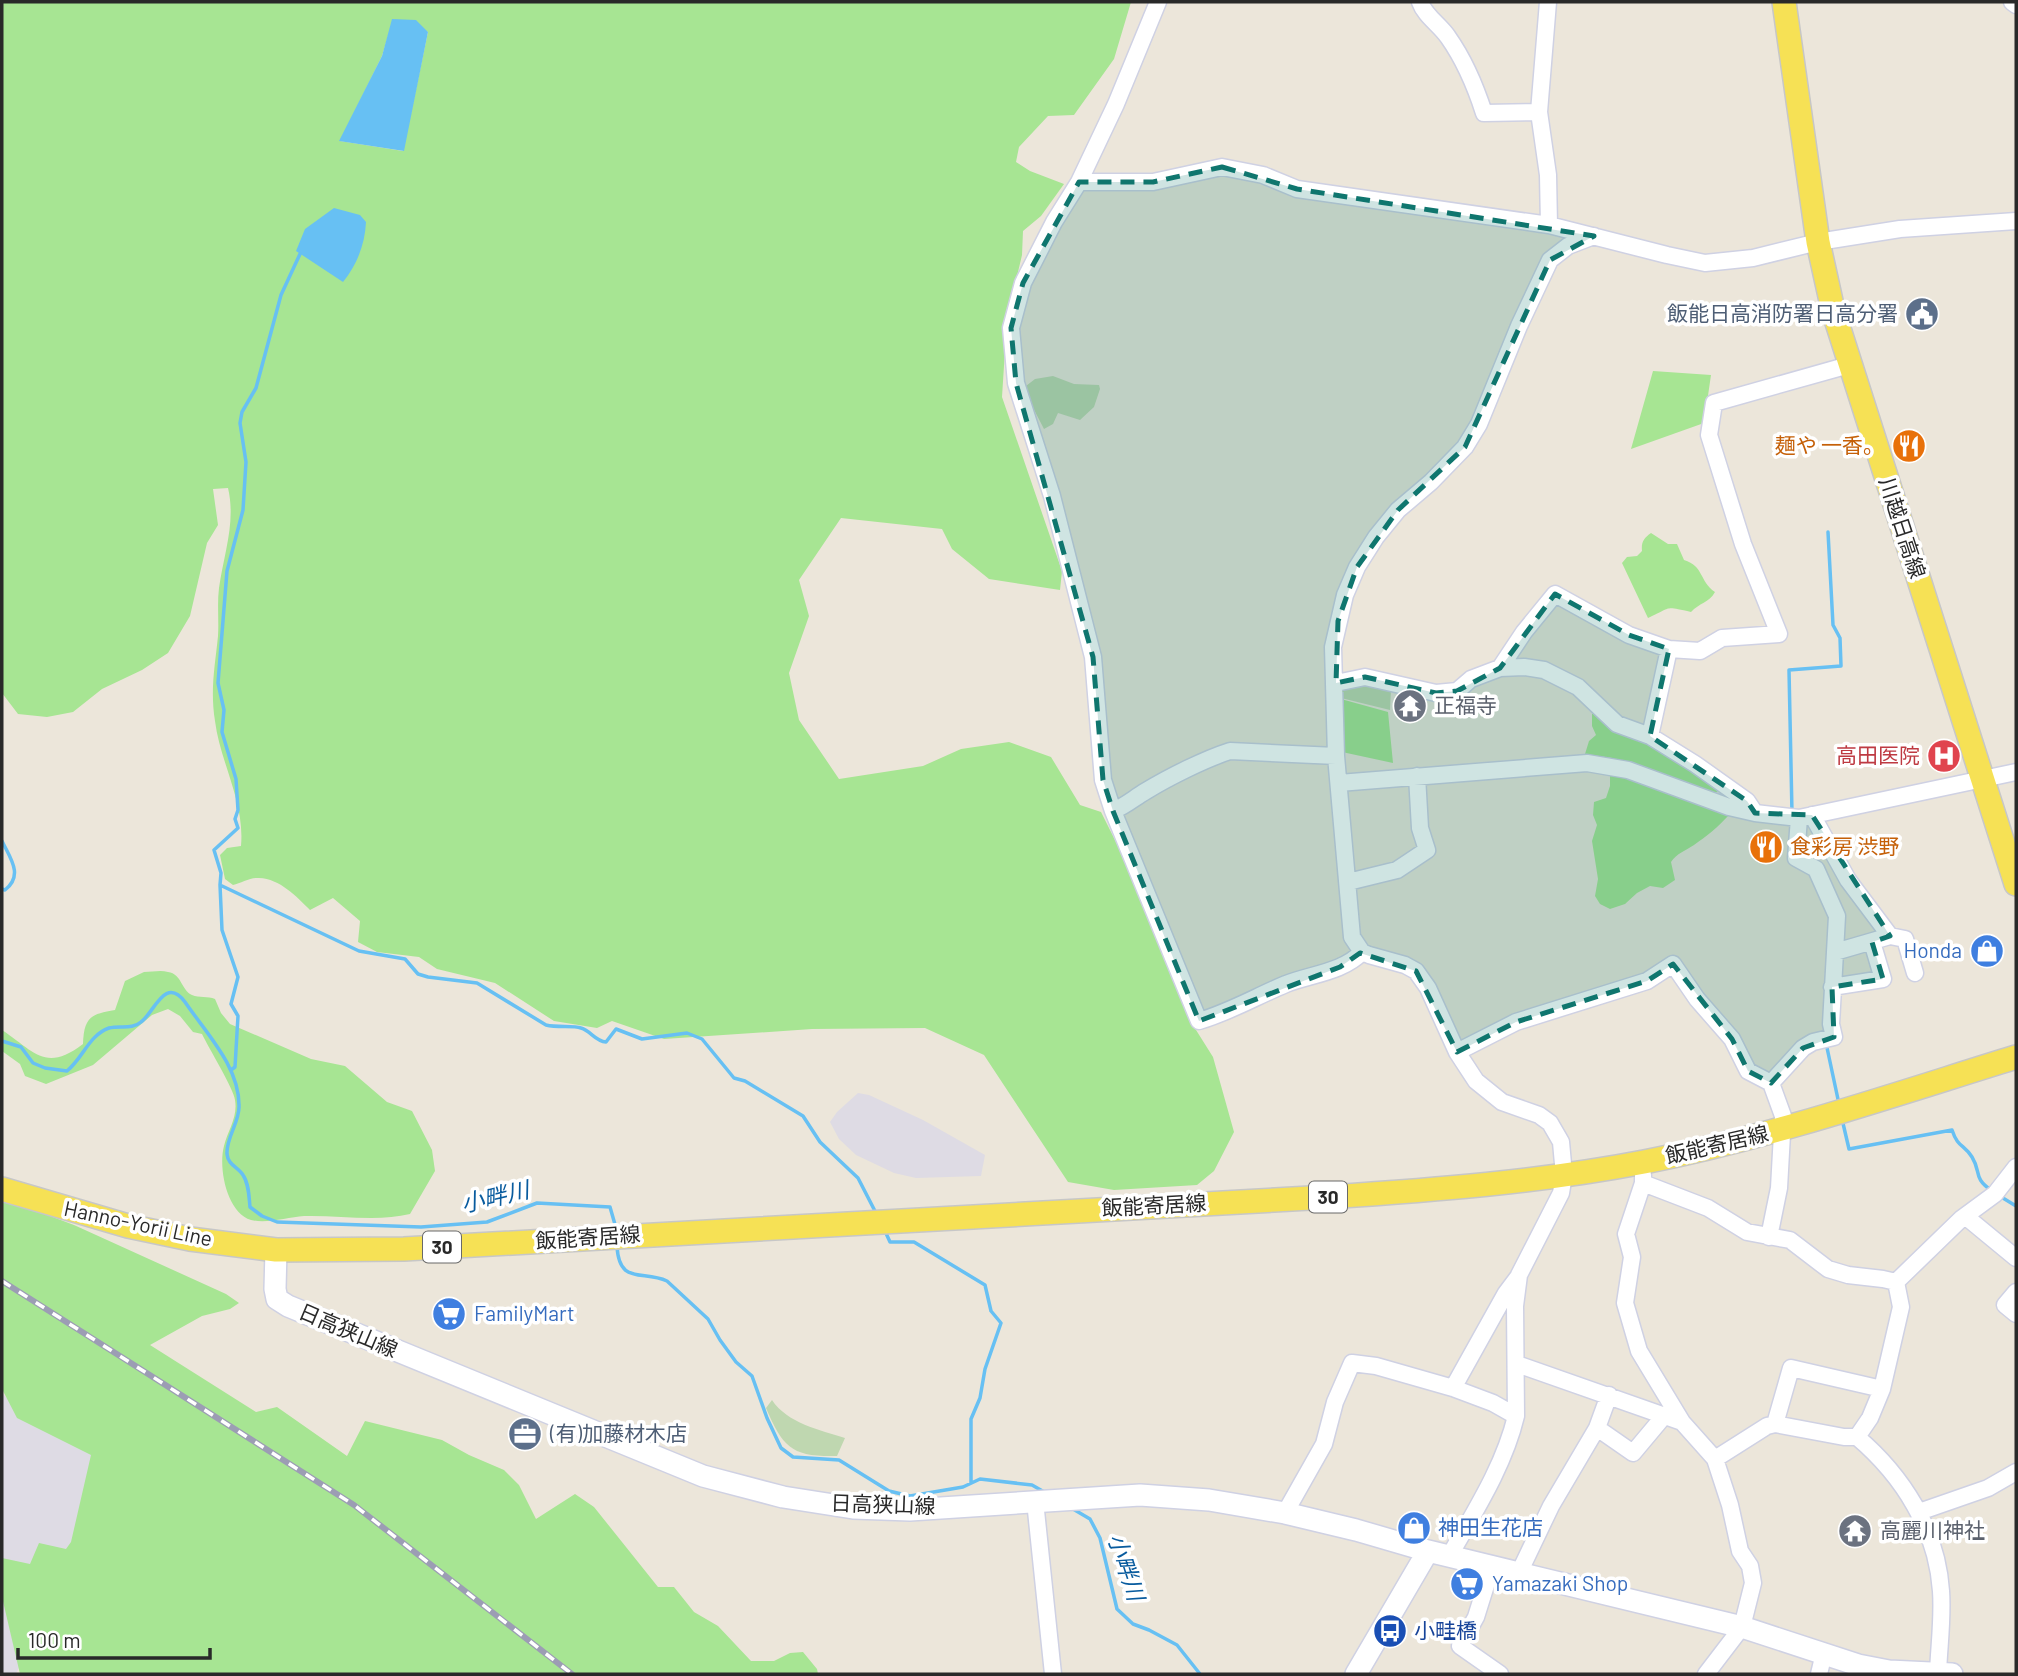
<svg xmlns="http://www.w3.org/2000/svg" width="2018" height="1676" font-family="Barlow,'Noto Sans JP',sans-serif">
<rect width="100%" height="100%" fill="#ece6da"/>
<path fill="#dedbe4" d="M858,1093L869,1095L923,1120L985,1155L981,1176L916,1178L894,1173L856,1155L839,1139L830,1122L837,1112Z
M2,1393L24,1416L101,1456L73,1544L16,1674H2Z"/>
<path fill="#a7e593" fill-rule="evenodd" d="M2,2H1131L1114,59L1074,115L1048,116L1019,147L1016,162L1030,171L1064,184L1041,216L1023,231L1022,255L1007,319L1002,397L1062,571L1060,590L989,579L952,549L942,529L841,518L799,580L809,616L789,673L799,720L839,779L923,766L961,749L1009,742L1051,757L1080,805L1101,812L1125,860L1191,1022L1213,1057L1234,1132L1214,1171L1197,1185L1114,1190L1068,1182L984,1055L925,1028L812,1029L664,1039L612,1021L597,1028L554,1021L495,983L437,969L419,957L377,952L358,942L360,921L333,898L310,910C296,896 280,879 259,878C251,877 241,883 233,885L225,879L220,855L227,848L241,846C245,802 220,762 215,721C210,690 215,666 218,636C219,620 217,604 219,588C224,553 236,522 228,488L213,489L218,525L207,543L190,616L168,653L142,670L102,689L73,712L47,717L18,714L2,693ZM393,19L428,32L403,151L340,141L382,56Z
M1653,371L1711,375L1704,423L1631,449Z
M1651,533L1668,544H1677L1684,560C1704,566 1699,581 1715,592C1709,603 1699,603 1691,612C1663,606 1673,607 1648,618L1622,563L1627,557L1637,556L1642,551C1641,542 1644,538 1651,533Z
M1341,699L1388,712L1393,763L1342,752Z
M1599,711L1610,727L1668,753L1720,790L1713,794L1612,758L1585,754L1589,741L1596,735L1592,726V714Z
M1618,774L1723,810L1729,815C1718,827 1707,836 1694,845C1685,851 1677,853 1671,862L1675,880L1663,888L1650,886L1637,893L1625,904L1610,909L1600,904L1595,896L1598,879L1592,841L1597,825L1593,815L1594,802L1606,798L1610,786V775Z
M144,972C152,972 161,970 168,972C182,974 181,990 192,995C199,998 208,996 215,999L221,1013L230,1024L311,1059L345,1066L387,1102L412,1111L432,1150L435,1171L410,1214C378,1222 338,1215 304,1216C288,1217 267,1224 251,1220C227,1213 218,1168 224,1146C228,1130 238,1117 235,1100C234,1089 208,1047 202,1034L193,1032L180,1016L168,1009L152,1015L93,1065L46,1084L25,1076L20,1064L2,1051V1030C34,1051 45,1073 83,1044C84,1018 90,1014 115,1010L125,981Z
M2,1198L74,1225L226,1294L239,1303L230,1309L202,1316L150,1345L256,1412L277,1407L347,1456L365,1421L442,1440L469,1455L504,1470L519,1485L536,1519L575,1494L594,1507L658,1587H674L694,1612L718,1626L751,1661H774L790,1653L803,1652L817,1669L818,1674H20L2,1597V1558L30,1564L39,1543L66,1549L71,1542L91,1455L17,1418L2,1389Z"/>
<path fill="#bfd7b0" d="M1053,376L1074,384L1099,385L1100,389L1094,407L1080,420L1058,413L1053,424L1044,429L1029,400L1026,386L1035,379Z
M1364,682L1391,689L1390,710L1341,698V688Z
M772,1400C787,1423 820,1430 845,1438L837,1456C792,1457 783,1448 766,1408Z"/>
<path fill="#67c0f3" d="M392,19L416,20L428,32L404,151L339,141L382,56Z
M334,208L360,215L366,222C365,244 357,265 343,282L296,251L305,229Z"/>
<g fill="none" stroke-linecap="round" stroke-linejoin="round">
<path stroke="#67c0f3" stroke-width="3.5" d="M300,254L281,295L256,388L242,412L240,423L246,462L243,510L227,571L218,683L224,710L222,732L236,779L238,810L235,819L238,828L214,850L221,873L220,885L359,951L405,959L418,974L428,977L477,983L546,1025C558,1028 573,1025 581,1028C591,1031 595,1041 606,1042L616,1029L642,1039L687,1033L702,1039L734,1078L745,1081L803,1116L820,1142L858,1178L877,1215
M1792,813L1789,670L1841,666L1840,638L1833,625L1828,532
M2,841C10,858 24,875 5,890L2,889
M220,885L222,930L238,977L231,1004L238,1016L235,1067L231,1070
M2,1041L21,1047L33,1063L45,1068L67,1071C83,1058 89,1035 109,1028C120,1025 132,1030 141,1022C154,1013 165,975 185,1002C206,1033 240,1067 239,1107C239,1123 226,1138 227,1154C228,1165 238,1167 243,1175C249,1184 249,1197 250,1207L262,1216L277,1222L421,1227L487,1222L537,1203L610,1207L616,1228
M1826,1043L1839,1104
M1842,1119L1849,1149L1952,1130C1958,1148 1964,1144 1972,1157C1982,1173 1972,1177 1992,1191
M1998,1195L2016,1206
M885,1231L890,1242H914L985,1285L991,1311L1001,1323L985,1369L980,1398L971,1419V1483
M617,1246C619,1285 642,1270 667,1281L708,1319L720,1340L736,1362L752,1376L767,1418L781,1448L793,1457L839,1460L889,1491L910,1496L963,1487L980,1479L1032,1485L1046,1493
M1073,1509L1090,1519L1100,1538L1117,1609L1133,1624L1149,1630L1177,1645L1200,1674"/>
<g stroke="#cfd1e3" stroke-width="19">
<path id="street" d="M1158,2L1116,104L1079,182L1054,222L1023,283L1011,328L1016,383L1052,496L1093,657L1103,780L1113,811L1199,1021C1230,1012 1257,996 1286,984C1312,974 1343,972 1362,952
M1420,2C1425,16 1440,25 1448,37C1465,61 1475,85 1484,113L1539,112L1548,175L1549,225
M2012,2L2016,5
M1539,112L1548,2
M1079,182H1153L1222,167L1263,175L1297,189L1549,225L1667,255L1705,263L1753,258L1818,242L1900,229L2016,221
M1500,668L1524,632L1555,594L1629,635L1669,649L1700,651L1722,638L1779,634L1743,544L1709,435L1714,403L1849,365
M1336,683L1365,677L1436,693L1457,691L1471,679L1500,668L1524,667L1544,670L1578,687L1617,724L1650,736L1695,764L1747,801L1755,813
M1650,736L1669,649
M1339,783L1587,763L1628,770L1729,807L1755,813L1799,818L2016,772
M1113,811C1127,805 1134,798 1146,791C1169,777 1205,759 1230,751L1336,756
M1812,815L1848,880L1890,936
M1348,882L1397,870L1427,850L1420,828L1417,776
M1835,952L1890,936L1905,939L1915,973
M1832,987L1883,979L1872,942
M1457,1052L1516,1022L1647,981L1673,964L1697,999L1732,1039L1748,1071L1771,1083L1783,1116L1779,1188L1769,1237
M1771,1083L1803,1048L1813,1042L1834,1037L1831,1024L1837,916L1816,869L1796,858L1799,818
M1643,1175V1183L1626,1234L1632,1257L1625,1303L1639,1351L1682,1422
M1643,1183L1708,1208L1747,1232L1790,1240L1828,1269L1848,1275L1883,1279L1896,1282L1901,1307L1882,1389L1870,1418L1857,1437H1844L1775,1424L1767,1426L1715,1459
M1965,1216L2016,1258
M1896,1282L1961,1219L1995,1194L2016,1167
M2016,1292L2005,1305L2016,1314
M1517,1364L1682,1422L1715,1459L1730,1505L1740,1551L1750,1566L1753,1583L1742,1627L1706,1674
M1453,1388L1493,1403L1516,1416
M1775,1424L1791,1368L1882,1389
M1597,1428L1633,1453L1664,1416
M1857,1437C1903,1476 1937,1530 1941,1591C1943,1618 1939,1646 1938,1673
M1035,1501L1053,1674
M1919,1512L1988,1488L2016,1472
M1285,1513L1324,1444L1335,1402L1352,1363L1376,1366L1453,1388L1506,1293L1518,1277
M1450,1555C1475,1511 1504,1466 1516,1416L1515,1306L1519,1275L1561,1193L1564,1175L1561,1142L1550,1123L1539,1115L1502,1102L1476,1081L1457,1052L1428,988L1416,971L1405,965L1369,955L1362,952L1352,937L1336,756L1333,647L1345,595L1357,567L1376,537L1398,510L1431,482L1465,447L1479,424L1519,326L1550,260L1568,246L1594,236
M1492,1566L1476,1617L1460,1646L1500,1674
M1519,1573L1551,1506L1597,1428L1609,1395
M1819,1674L1824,1653"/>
</g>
<g stroke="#cfd1e3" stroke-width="24">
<path id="secondary" d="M276,1250L275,1289L277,1299L288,1306L703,1476L783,1497L853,1508L910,1510L1140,1495L1209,1500L1285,1513L1356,1530L1428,1551L1742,1627L1858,1665L1889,1671L1952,1674
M1356,1674L1428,1551"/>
</g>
<g stroke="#c7c7c7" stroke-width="26">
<path id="primary" d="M1784,2L1818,242L1833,310L2016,884
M2,1189L128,1226L190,1239L276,1250L404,1249L1328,1197C1433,1190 1540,1182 1644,1162C1771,1137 1893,1095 2016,1057"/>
</g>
<use href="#street" stroke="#fff" stroke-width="16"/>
<use href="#secondary" stroke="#fff" stroke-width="21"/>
<use href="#primary" stroke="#f6e155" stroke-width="23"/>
<g stroke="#9c9db4" stroke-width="6">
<path id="rail" d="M2,1281L354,1505L572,1674"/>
</g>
<use href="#rail" stroke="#fff" stroke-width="3.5" stroke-dasharray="10" stroke-linecap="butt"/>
</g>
<path fill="#0f766e" fill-opacity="0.2" stroke="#0f766e" stroke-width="5" stroke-dasharray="14 9" stroke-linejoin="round" d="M1222,167L1297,189L1594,236L1550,260L1465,447L1398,510L1357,567L1338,621L1336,683L1365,677L1436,693L1457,691L1500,668L1555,594L1629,635L1669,649L1650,736L1747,801L1755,813L1812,815L1890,936L1872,942L1883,979L1832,987L1834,1037L1803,1048L1771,1083L1748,1071L1732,1039L1673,964L1647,981L1516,1022L1457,1052L1416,971L1360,953L1340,967L1199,1021L1113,811L1103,780L1093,657L1016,383L1011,328L1023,283L1079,182H1153Z"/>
<defs>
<g id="civic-disc" transform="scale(1.75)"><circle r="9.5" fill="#5c6f8a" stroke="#fff"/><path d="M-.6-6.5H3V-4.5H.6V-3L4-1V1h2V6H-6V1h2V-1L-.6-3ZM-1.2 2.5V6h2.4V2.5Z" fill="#fff"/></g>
<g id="restaurant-disc" transform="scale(1.75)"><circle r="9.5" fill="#e8710a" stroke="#fff"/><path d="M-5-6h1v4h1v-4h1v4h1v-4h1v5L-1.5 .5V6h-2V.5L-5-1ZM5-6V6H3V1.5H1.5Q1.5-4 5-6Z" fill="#fff"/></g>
<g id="temple-disc" transform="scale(1.75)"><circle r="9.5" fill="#6b7280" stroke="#fff"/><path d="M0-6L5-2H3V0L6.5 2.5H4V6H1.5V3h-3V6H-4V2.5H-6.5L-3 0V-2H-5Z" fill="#fff"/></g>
<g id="hospital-disc" transform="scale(1.75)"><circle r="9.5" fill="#e0444e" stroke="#fff"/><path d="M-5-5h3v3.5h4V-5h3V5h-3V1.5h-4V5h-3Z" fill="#fff"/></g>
<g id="shop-disc" transform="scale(1.75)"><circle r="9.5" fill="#3f7fe0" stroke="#fff"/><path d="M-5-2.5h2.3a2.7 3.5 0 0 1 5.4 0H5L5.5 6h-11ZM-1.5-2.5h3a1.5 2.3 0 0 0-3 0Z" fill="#fff"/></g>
<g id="supermarket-disc" transform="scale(1.75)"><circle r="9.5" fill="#3f7fe0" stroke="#fff"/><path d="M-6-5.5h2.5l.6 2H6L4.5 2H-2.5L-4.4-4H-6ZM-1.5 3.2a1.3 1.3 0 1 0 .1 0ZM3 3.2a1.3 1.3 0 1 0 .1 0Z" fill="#fff"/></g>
<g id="office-disc" transform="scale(1.75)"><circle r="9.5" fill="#5c6f8a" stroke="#fff"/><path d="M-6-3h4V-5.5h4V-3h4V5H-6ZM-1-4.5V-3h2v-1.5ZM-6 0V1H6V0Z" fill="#fff"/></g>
<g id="bus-disc" transform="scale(1.75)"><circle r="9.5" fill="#1a4fb4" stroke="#fff"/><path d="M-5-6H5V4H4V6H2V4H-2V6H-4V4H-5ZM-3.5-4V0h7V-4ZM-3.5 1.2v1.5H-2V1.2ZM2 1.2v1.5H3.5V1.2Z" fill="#fff"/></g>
</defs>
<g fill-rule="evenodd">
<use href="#civic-disc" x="1922" y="314"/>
<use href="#restaurant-disc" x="1909" y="446"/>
<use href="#temple-disc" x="1410" y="706"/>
<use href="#hospital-disc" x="1944" y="756"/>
<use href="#restaurant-disc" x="1766" y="847"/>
<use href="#shop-disc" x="1987" y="951"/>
<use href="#supermarket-disc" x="449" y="1314"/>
<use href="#office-disc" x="525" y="1434"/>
<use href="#shop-disc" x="1414" y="1528"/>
<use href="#temple-disc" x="1855" y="1531"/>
<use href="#supermarket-disc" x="1467" y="1584"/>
<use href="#bus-disc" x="1390" y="1631"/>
</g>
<g text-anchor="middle" stroke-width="7" stroke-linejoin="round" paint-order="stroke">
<g fill="#fff" stroke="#696969" stroke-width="2">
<rect x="1309" y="1181.5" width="38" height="31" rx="5"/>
<rect x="423" y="1231.5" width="38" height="31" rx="5"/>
</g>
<g font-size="19" font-weight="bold" fill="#292929">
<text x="1328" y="1204">30</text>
<text x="442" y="1254">30</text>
</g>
<g font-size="21" fill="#4e5e75" stroke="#fff" text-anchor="end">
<text x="1898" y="321">飯能日高消防署日高分署</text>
<text x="550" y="1441" text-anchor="start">(有)加藤材木店</text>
</g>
<g font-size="21" fill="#c56008" stroke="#fff" text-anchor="end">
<text x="1884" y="453">麺や 一香。</text>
<text x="1790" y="854" text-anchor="start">食彩房 渋野</text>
</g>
<g font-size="21" fill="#292929" stroke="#fff">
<text transform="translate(1902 528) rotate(72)" y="7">川越日高線</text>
<text transform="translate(1717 1145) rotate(-13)" y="7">飯能寄居線</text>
<text transform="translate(1154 1206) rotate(-3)" y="7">飯能寄居線</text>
<text transform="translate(138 1224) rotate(12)" y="7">Hanno-Yorii Line</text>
<text transform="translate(588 1238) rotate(-4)" y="7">飯能寄居線</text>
<text transform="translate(348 1331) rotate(23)" y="7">日高狭山線</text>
<text transform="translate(883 1505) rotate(2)" y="7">日高狭山線</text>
</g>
<g font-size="21" fill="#5b616d" stroke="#fff" text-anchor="start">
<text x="1434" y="713">正福寺</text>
<text x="1880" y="1538">高麗川神社</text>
</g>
<g font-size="21" fill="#be3a42" stroke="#fff" text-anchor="end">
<text x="1920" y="763">高田医院</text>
</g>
<g font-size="21" fill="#366cbe" stroke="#fff" text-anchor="start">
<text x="1962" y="958" text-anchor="end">Honda</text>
<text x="474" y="1321">FamilyMart</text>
<text x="1438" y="1535">神田生花店</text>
<text x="1492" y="1591">Yamazaki Shop</text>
</g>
<g font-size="21" fill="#164399" stroke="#fff" text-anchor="start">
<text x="1414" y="1638">小畦橋</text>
</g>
<g font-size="23" font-style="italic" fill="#085b9e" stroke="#fff">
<text transform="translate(495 1197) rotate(-13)" y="8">小畔川</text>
<text transform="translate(1126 1567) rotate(72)" y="8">小畔川</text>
</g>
</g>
<rect width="2018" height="1676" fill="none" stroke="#292929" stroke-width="7"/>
<path d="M18 1648v10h192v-10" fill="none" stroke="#292929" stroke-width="3.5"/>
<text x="28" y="1648" font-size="21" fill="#292929" stroke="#ffffff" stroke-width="5" paint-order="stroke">100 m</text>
</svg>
